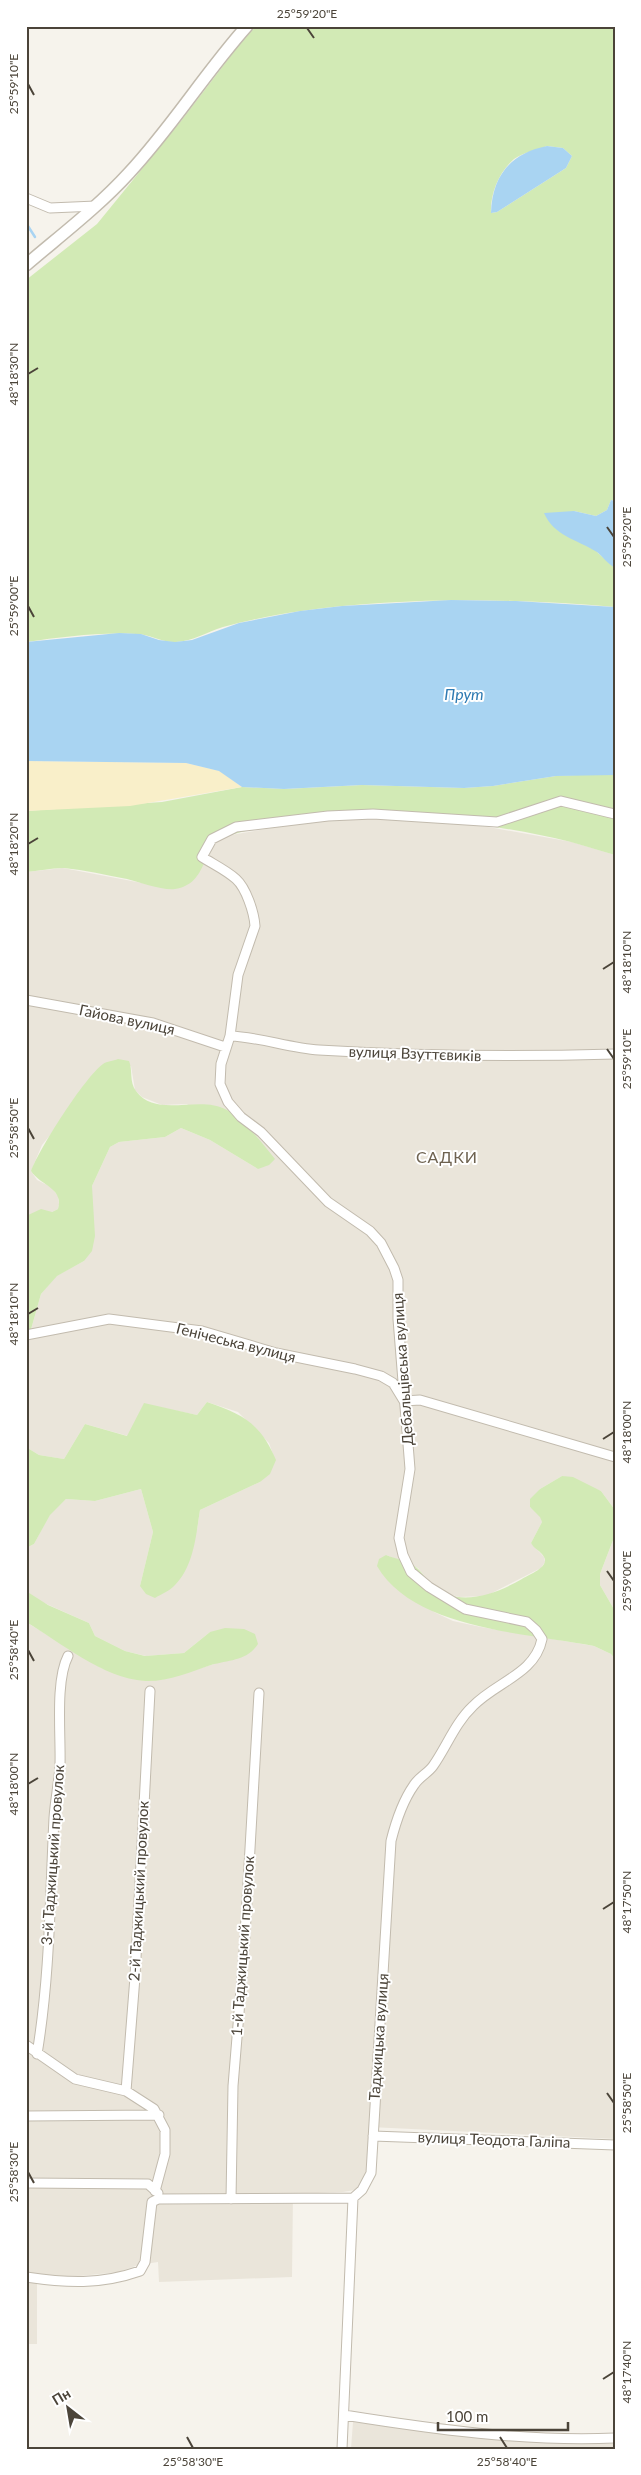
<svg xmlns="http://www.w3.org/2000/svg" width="641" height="2475" font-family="Lato,sans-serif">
<rect width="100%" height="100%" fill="#f6f3ec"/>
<path fill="#eae5da" d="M331,818H409L488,827L572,842L615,855V1510L601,1491L562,1476L540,1489L530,1507L541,1517L542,1522L531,1543L544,1557L545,1562L541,1568L486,1596L459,1597L445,1593L432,1586L418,1568L386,1555L434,1612L453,1621L481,1627L594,1646L611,1654L615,1659V2139L370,2127L366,2188L343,2192L293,2194L292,2277L159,2282L158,2262L138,2265L119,2272L60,2278L37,2275V2344H26V1622L101,1668L145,1681L165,1679L214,1664L210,1632L184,1653L146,1656L125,1651L95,1636L89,1623L33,1598L26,1591V1548L34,1544L50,1514L66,1499L95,1501L141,1489L153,1532L140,1586L197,1530L200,1510L260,1482L275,1460L269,1443L238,1412L207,1402L197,1415L144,1404L128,1436L85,1424L64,1459L39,1455L26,1447V1347L41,1294L56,1276L84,1261L92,1210V1186L110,1147L119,1142L165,1137L181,1128L210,1140L258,1169L187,1104L162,1105L142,1097L135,1090L131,1066L55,1129L42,1145L31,1171L37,1180L51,1187L58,1196L59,1204L58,1209L52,1212L26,1216V872L63,868L174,889L212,846L225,836Z
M615,1535V1611L600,1585V1574Z
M353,2422L510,2441L615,2444V2449H351Z"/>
<path fill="#d2eab5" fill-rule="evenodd" d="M256,26H615V501L611,500L607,510L596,516L574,511L598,553L615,568V607C511,598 404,597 301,611C275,615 248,620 223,627C207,632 193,641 176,642C162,643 150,634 136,634C99,632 62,637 26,642V280L97,224L181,121L236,49ZM547,146L563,148L572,156L566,168L497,212L491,213C490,194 499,172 514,159C522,153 537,150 547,146Z
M597,774L615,775V855C600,851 586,846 571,842C462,816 337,805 227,836C200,844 210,884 175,889C164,891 139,882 127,879C106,875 85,870 64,868C52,868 38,871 26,872V811L162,802L242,787L285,789L362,785L464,788L493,786L556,776Z
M118,1059L129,1061C133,1070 129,1082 136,1091C156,1119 200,1094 227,1110C244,1120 263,1144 275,1159L269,1165L258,1169L210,1140L181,1128L165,1137L119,1142L110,1147L92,1186L95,1236L92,1251L84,1261L57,1276L41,1294L26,1347V1216L41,1209L52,1212L58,1209C64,1188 41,1186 31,1171C40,1148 84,1078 103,1064C107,1061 113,1061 118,1059Z
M207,1402C243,1414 261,1424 276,1460L270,1474L260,1482L200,1510C196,1535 194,1566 175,1585C170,1591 161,1594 155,1598L146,1594L140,1586L153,1532L141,1489L95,1501L66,1499L50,1515L34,1544L26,1548V1447L39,1455L64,1459L85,1424L127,1436L144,1403L197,1415Z
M562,1476L573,1477L601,1491L615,1510V1535L600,1574V1585L615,1611V1659L611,1654L594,1646C528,1633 414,1630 377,1566L379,1559L386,1555C396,1559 409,1561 417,1568C423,1573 427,1581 432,1586C459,1608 496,1594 522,1579C528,1575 550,1567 544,1557C541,1551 534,1549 531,1543L542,1522L540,1517L530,1507V1499L540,1489Z
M26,1591L48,1605L89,1623L95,1636L125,1651L145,1656L184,1653L210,1632L225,1628L244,1629L255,1634L258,1644C247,1661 229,1660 211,1665C191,1672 167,1682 145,1681C102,1678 62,1643 26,1622Z"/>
<path fill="#f9efc9" d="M26,761L186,763L220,771L242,787L130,806L26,811Z"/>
<path fill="#a9d4f2" d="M547,146L563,148L572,156L566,168L497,212L491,213C492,176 511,153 547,146Z
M611,500L615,501V568C608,564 603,557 597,552C576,539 554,536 544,513L574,511L596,516L607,510Z
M451,600L516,601L615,607V775L556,776L493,786L464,788L362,785L284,789L242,787L219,771L186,763L26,761V642L119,633L141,634L159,640L175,642L192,640L239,623L300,611L342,606Z"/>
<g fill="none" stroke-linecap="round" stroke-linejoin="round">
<path stroke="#a9d4f2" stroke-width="2.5" d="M26,223L35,237"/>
<g stroke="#c2bbae" stroke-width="11">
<path id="minor" d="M26,198L50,208L96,206
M26,1000L153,1023L225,1047
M230,1036L238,975L255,926C254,912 246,888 236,879C226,870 213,864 202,857L212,839L236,827L328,816L373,814L497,822L561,801L615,814
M26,1335L109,1319L202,1331L276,1353L355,1369L381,1376L393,1383L404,1401L420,1400L615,1457
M26,2045L75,2079L126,2091L154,2109L165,2130V2154L155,2191
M37,2054C50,1976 50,1897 54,1818C55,1801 59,1783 60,1765C61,1735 55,1681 68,1656
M126,2091L135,1977L150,1691
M26,2116L159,2115
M373,2136L615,2145
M26,2183L148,2184L158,2193
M231,2199L233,2086L244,1952L259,1693
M26,2277C67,2283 100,2285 140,2271L145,2262L152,2202L158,2199L353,2198
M344,2415C432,2429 525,2442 615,2438
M342,2449L353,2198L362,2190L371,2173L391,1841C396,1821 402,1802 414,1785C419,1777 428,1773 433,1766C447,1746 455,1723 473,1706C496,1682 535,1674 542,1639L536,1630L527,1622L465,1609L429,1587L411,1572L403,1555L399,1538L410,1469L398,1319V1280L394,1268L381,1243L370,1231L328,1202L261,1132L241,1117L228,1102L220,1084L221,1064L230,1036C260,1037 289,1048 319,1050C418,1056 516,1057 615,1054"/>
</g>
<g stroke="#c2bbae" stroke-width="14">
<path id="tertiary" d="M26,265C61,235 98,207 129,173C172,127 205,73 247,26"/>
</g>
<use href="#minor" stroke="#fff" stroke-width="9"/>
<use href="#tertiary" stroke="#fff" stroke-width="11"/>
</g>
<path fill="none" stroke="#4b4439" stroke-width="2" d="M307,28L314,38M28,84L34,95M28,374L38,368M607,527L614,537M28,606L34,617M28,844L38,838M603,969L614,962M607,1049L614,1059M28,1128L34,1139M28,1314L38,1308M603,1439L614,1432M607,1571L614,1581M28,1650L34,1661M28,1784L38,1778M603,1909L614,1902M607,2093L614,2103M28,2172L34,2183M603,2379L614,2372M187,2437L193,2448M500,2437L507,2448"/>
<g text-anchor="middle" stroke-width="4" stroke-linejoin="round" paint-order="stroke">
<g font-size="15" fill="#4b4439" stroke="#fff">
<text transform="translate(127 1020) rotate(12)" y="5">Гайова вулиця</text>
<text transform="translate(415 1054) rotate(2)" y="5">вулиця Взуттєвиків</text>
<text transform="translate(236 1343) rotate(14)" y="5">Генічеська вулиця</text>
<text transform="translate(403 1369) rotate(-94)" y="5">Дебальцівська вулиця</text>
<text transform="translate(53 1855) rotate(-86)" y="5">3-й Таджицький провулок</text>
<text transform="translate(139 1891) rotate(-87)" y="5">2-й Таджицький провулок</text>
<text transform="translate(243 1946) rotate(-86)" y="5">1-й Таджицький провулок</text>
<text transform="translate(379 2037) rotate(-86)" y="5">Таджицька вулиця</text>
<text transform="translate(494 2140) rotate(2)" y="5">вулиця Теодота Галіпа</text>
</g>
<g font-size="16" font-style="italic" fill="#2e7ab2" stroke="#fff">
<text x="464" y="700">Прут</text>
</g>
<g font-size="16" letter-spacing="1" fill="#6e6250" stroke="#fff">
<text x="447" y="1163">САДКИ</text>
</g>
</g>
<rect width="641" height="2475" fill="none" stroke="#ffffff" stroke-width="55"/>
<g transform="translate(68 2408) rotate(329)" stroke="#ffffff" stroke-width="4" paint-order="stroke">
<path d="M0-4L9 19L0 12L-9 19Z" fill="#4b4439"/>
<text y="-8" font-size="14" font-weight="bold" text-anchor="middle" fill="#4b4439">Пн</text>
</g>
<path d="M438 2422v8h130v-8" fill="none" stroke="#4b4439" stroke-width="2.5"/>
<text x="446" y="2422" font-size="15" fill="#4b4439" stroke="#ffffff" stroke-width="4" paint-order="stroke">100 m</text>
<rect x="28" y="28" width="586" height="2420" fill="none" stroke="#4b4439" stroke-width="2"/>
<g font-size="12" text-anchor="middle" fill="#4b4439">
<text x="307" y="18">25°59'20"E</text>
<text transform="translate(14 84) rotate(-90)" y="4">25°59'10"E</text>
<text transform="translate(14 374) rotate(-90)" y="4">48°18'30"N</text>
<text transform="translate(627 537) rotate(-90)" y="4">25°59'20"E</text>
<text transform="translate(14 606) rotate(-90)" y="4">25°59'00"E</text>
<text transform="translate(14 844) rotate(-90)" y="4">48°18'20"N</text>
<text transform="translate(627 962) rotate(-90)" y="4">48°18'10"N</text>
<text transform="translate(627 1059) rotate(-90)" y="4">25°59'10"E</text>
<text transform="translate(14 1128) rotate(-90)" y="4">25°58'50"E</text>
<text transform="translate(14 1314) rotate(-90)" y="4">48°18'10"N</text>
<text transform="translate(627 1432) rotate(-90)" y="4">48°18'00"N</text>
<text transform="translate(627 1581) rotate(-90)" y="4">25°59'00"E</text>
<text transform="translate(14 1650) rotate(-90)" y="4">25°58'40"E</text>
<text transform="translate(14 1784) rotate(-90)" y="4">48°18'00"N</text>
<text transform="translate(627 1902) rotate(-90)" y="4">48°17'50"N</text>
<text transform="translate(627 2103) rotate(-90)" y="4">25°58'50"E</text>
<text transform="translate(14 2172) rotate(-90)" y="4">25°58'30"E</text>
<text transform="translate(627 2372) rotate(-90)" y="4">48°17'40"N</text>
<text x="193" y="2466">25°58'30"E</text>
<text x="507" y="2466">25°58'40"E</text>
</g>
</svg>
